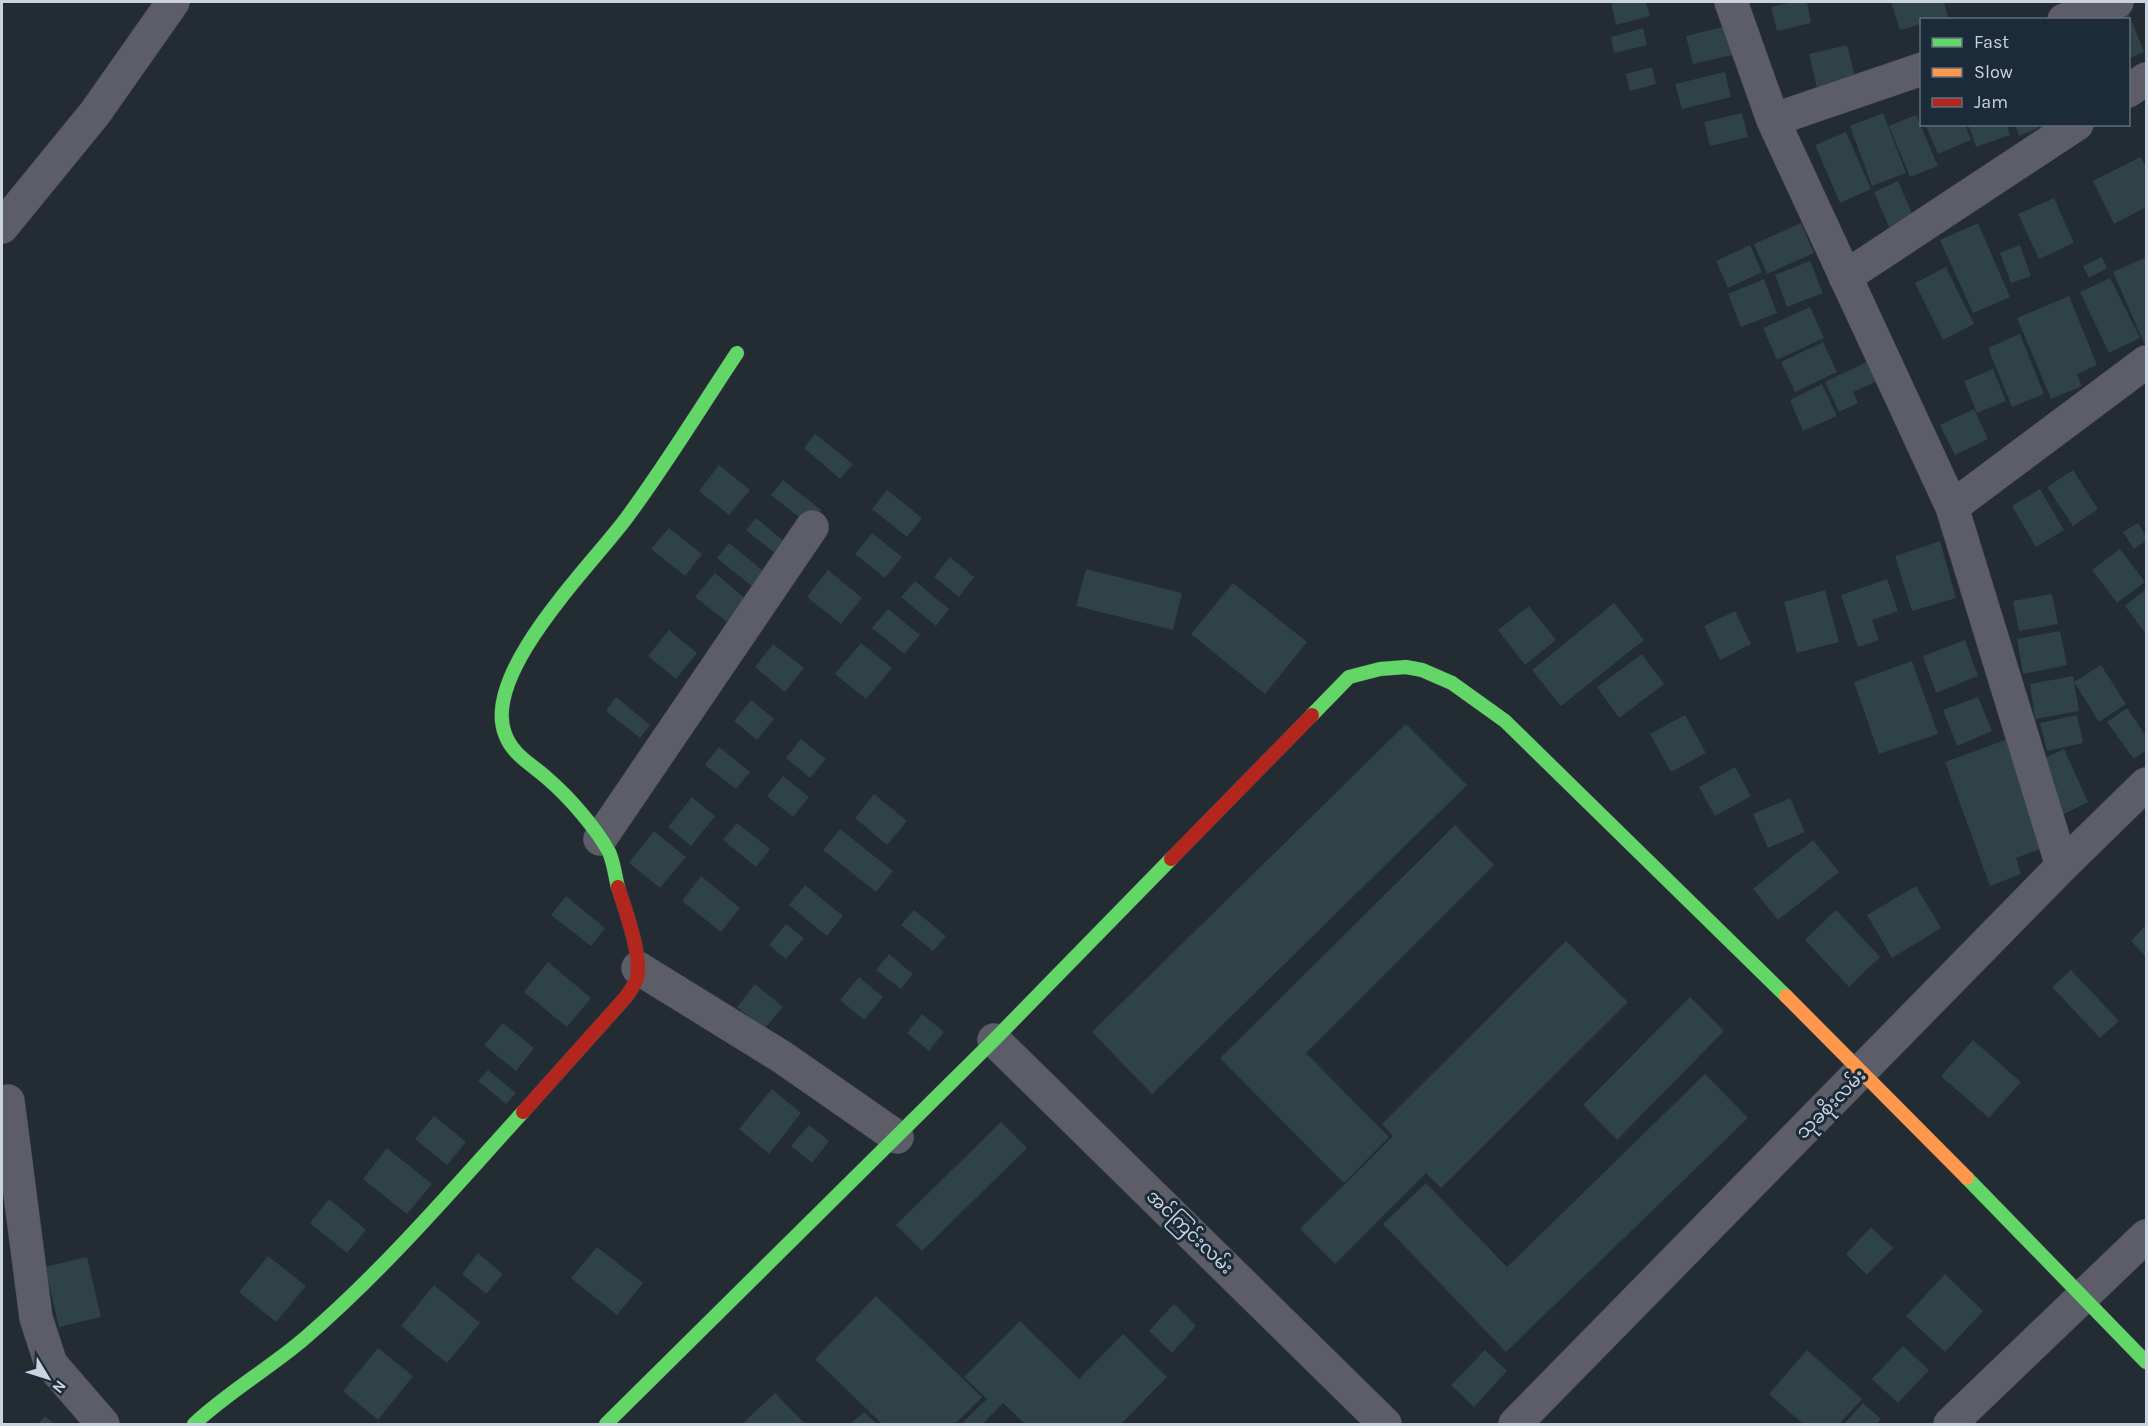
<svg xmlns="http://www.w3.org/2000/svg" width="2148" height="1426" font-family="Karla,'Noto Sans Myanmar',sans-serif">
<rect width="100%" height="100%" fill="#232b33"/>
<path fill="#2e4248" d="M1611,2H1646L1650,16L1616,25Z
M1792,2H1807L1811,23L1777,31L1771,7Z
M1891,2H1944L1949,20H1922V24L1900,30Z
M2128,12L2144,52L2128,59V20L2111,19Z
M1730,25L1737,54L1693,64L1686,36Z
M1643,28L1647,45L1614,53L1611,37Z
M1847,45L1856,80L1817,88L1809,54Z
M1652,67L1656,84L1630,91L1626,74Z
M1725,72L1731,97L1682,109L1675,84Z
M1742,113L1748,137L1710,146L1704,122Z
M1883,113L1906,173L1872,186L1850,126Z
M1916,115L1938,166L1910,177L1889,126Z
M1925,124H1965L1971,140L1938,154Z
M1968,124H2006L2010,135L1976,147Z
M2015,124H2036L2038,128L2019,136Z
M1846,132L1871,189L1840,203L1815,145Z
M2141,157L2146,168V207L2114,224L2093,181Z
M1898,181L1913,216L1889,227L1874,192Z
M2054,198L2074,243L2039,259L2018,214Z
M1801,223L1814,253L1767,274L1754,244Z
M1978,223L2010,297L1973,313L1940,240Z
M1750,245L1762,272L1728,288L1716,261Z
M2020,245L2031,276L2011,283L2000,253Z
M2102,257L2107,268L2089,278L2083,266Z
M2146,257V342L2144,343L2113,272Z
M1810,261L1823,293L1787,307L1775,275Z
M1946,267L1974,324L1943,340L1915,283Z
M2110,278L2140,338L2109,353L2080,292Z
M1764,279L1777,313L1741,327L1728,294Z
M2069,296L2097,365L2077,374L2082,386L2051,399L2017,318Z
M1810,307L1824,338L1777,360L1763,328Z
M2020,334L2044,394L2012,407L1988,348Z
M1823,342L1837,372L1795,392L1781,362Z
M1875,358L1884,378L1853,392L1858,403L1839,412L1825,382Z
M1993,369L2006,401L1977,413L1964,381Z
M1822,384L1837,416L1803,431L1790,400Z
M1974,409L1988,439L1955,455L1940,425Z
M815,434L853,464L840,479L804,448Z
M719,465L750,490L729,515L699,491Z
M2073,470L2098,509L2073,526L2047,487Z
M783,480L821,510L809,525L771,495Z
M2040,489L2064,530L2036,547L2012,506Z
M887,490L922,518L907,537L872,509Z
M756,518L790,546L781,558L746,530Z
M2138,523L2146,536V541L2134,549L2123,532Z
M669,528L702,554L685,576L651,549Z
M872,533L902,557L885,578L855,554Z
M1940,541L1956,598L1912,611L1895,556Z
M729,543L766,573L754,588L717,558Z
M2120,549L2145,582L2117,603L2092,570Z
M950,557L974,577L959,597L934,577Z
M1086,569L1182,593L1173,630L1076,606Z
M828,570L862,598L841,624L807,597Z
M715,573L746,599L727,622L695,597Z
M1887,579L1898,611L1872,620L1879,640L1858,647L1841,595Z
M915,581L949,609L936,626L901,597Z
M1233,583L1307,642L1265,694L1191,634Z
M2146,589V634L2125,606Z
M1825,590L1839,642L1797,653L1784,602Z
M2052,594L2058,624L2019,631L2013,601Z
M1614,603L1644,640L1561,706L1532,670Z
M1529,606L1556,640L1525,665L1498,630Z
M888,609L920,635L904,654L872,628Z
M1735,611L1751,644L1720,660L1704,626Z
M669,630L697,653L676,679L648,656Z
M2060,631L2067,665L2023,674L2017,639Z
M1965,640L1978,676L1936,693L1923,656Z
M861,643L892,668L866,699L835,674Z
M773,644L804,668L785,692L755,667Z
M1642,654L1664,684L1619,718L1597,687Z
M1912,661L1938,734L1879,754L1854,682Z
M2101,665L2126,704L2099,722L2074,682Z
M2073,676L2079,711L2035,719L2030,684Z
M616,697L650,725L640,738L606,711Z
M1978,697L1992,731L1957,746L1943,710Z
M751,700L774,719L757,740L734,721Z
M2127,708L2146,736V750L2134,759L2107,722Z
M1685,715L1706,753L1671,772L1650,734Z
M2077,715L2083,743L2047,751L2040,723Z
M1406,724L1467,785L1152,1094L1092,1032Z
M801,739L826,759L810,778L786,758Z
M2008,739L2048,846L2016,858L2021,874L1990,886L1945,762Z
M719,747L750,772L736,789L705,765Z
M2064,749L2088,802L2062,815L2038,761Z
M1735,767L1751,796L1715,816L1699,787Z
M783,776L809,797L793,817L767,796Z
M874,794L907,821L887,845L855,818Z
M692,797L715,816L691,846L668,827Z
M1790,798L1805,832L1768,848L1753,814Z
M737,823L770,849L756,867L723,840Z
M1455,825L1494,865L1306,1053L1389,1137L1344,1183L1220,1058Z
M840,829L893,871L876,892L823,850Z
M654,831L686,857L660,888L629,863Z
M1813,840L1839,872L1778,920L1753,889Z
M701,876L740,908L721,932L682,901Z
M805,885L843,916L827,936L789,905Z
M1916,886L1941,928L1892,958L1867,915Z
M566,896L605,928L591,946L551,915Z
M914,910L946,936L933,951L901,925Z
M1836,910L1880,957L1849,987L1805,940Z
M786,924L804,938L786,959L769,945Z
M2146,925V957L2131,941Z
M1566,941L1628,1002L1441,1188L1426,1173L1335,1264L1300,1229L1393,1136L1382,1124Z
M889,954L913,974L901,989L876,970Z
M548,962L591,998L567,1027L524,992Z
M2071,970L2119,1021L2100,1038L2052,987Z
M859,977L883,997L864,1020L840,1000Z
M755,984L783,1007L764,1029L737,1007Z
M1690,997L1724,1031L1617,1140L1583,1105Z
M922,1014L944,1032L929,1051L907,1033Z
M503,1023L534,1048L516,1071L484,1045Z
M1973,1040L2021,1082L1989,1118L1941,1076Z
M488,1070L516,1093L506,1104L478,1081Z
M1705,1074L1748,1118L1506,1352L1383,1224L1426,1183L1507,1267Z
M772,1089L801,1113L769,1154L739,1129Z
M434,1116L466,1142L447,1165L415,1139Z
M1001,1122L1027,1148L922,1251L896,1225Z
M809,1125L829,1141L812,1163L791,1146Z
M387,1148L432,1184L407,1214L363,1179Z
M329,1199L366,1230L347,1253L310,1223Z
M1871,1227L1893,1248L1867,1275L1846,1254Z
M597,1247L643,1283L617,1315L571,1278Z
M478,1253L503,1274L486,1294L462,1274Z
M268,1256L306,1286L276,1322L239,1292Z
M87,1257L101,1317L59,1327L45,1267Z
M1945,1274L1983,1311L1945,1352L1906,1316Z
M434,1285L480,1323L447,1363L401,1326Z
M876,1296L982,1397L955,1424H882L815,1359Z
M1174,1304L1196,1326L1172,1353L1149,1331Z
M1020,1321L1079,1379L1123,1334L1167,1377L1122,1423L1123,1424H1025L1003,1403L982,1424H961L987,1399L964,1377Z
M1903,1346L1929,1370L1898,1403L1872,1379Z
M378,1348L413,1376L378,1420L343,1391Z
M1485,1350L1507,1371L1474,1407L1451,1385Z
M1807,1350L1862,1399L1839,1424H1803L1769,1394Z
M775,1393L805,1424H742Z
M1863,1403L1881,1419L1876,1424H1844Z
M864,1412L877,1424H850Z
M45,1416L54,1424H38Z"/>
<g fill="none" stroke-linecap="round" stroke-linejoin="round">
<g stroke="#40464d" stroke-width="34">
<path id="street" d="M1731,2L1773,120L1952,507L2062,866
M2064,20L2117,2
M2128,91L2146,79
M1773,120L1922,69
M2,227L95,113L173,2
M1845,277L2077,124
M1952,507L2146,362
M600,839L812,527
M638,968L782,1057L897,1137
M994,1040L1385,1424
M8,1101L36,1318L51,1364L103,1424
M1515,1424L2062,866L2146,784
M1950,1424L2146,1236"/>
</g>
<g stroke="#40464d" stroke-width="15">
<path id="fast" d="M1312,715L1349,677L1380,669L1406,667L1422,670L1452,683L1505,721L1786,996
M618,887C615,876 614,863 609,852C596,828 569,797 548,779C532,764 513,756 505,734C481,672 594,563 628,516C667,463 701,407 737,353
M1967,1178L2146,1362
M194,1424C228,1392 270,1368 305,1338C385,1269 453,1189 523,1112
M606,1424L994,1040L1171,859"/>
</g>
<g stroke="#40464d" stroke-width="15">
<path id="slow" d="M1786,996L1967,1178"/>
</g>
<g stroke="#40464d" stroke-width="15">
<path id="jam" d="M1171,859L1312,715
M523,1112L626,997C629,992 634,986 636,981C644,959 625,910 618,887"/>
</g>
<use href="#street" stroke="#5c5d66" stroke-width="33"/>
<use href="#fast" stroke="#63d668" stroke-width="14"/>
<use href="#slow" stroke="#ff974d" stroke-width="14"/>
<use href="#jam" stroke="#b3261e" stroke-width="14"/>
</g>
<g text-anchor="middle" stroke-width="6" stroke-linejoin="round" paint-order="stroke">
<g font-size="18" fill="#cbd4de" stroke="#1c2b3a">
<text transform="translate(1831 1104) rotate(-45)" y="6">သုခစိုးလမ်း</text>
<text transform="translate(1190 1232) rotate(44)" y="6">အင်ကြင်းလမ်း</text>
</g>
</g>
<rect width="2148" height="1426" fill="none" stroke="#cbd4de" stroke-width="6"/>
<rect x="1920" y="18" width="210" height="108" fill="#1c2b3a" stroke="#626f7c" stroke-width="1.5"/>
<rect x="1932" y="38" width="30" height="9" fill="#63d668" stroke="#626f7c" stroke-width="1.5"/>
<text x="1974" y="48" font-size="18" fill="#cbd4de">Fast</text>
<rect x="1932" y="68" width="30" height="9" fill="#ff974d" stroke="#626f7c" stroke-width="1.5"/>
<text x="1974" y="78" font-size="18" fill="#cbd4de">Slow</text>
<rect x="1932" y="98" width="30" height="9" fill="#b3261e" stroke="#626f7c" stroke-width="1.5"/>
<text x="1974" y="108" font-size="18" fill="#cbd4de">Jam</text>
<g transform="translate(48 1378) rotate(128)" stroke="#1c2b3a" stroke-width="4.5" paint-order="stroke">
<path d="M0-4.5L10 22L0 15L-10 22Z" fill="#cbd4de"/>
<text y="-9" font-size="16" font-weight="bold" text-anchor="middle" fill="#cbd4de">N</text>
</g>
</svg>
